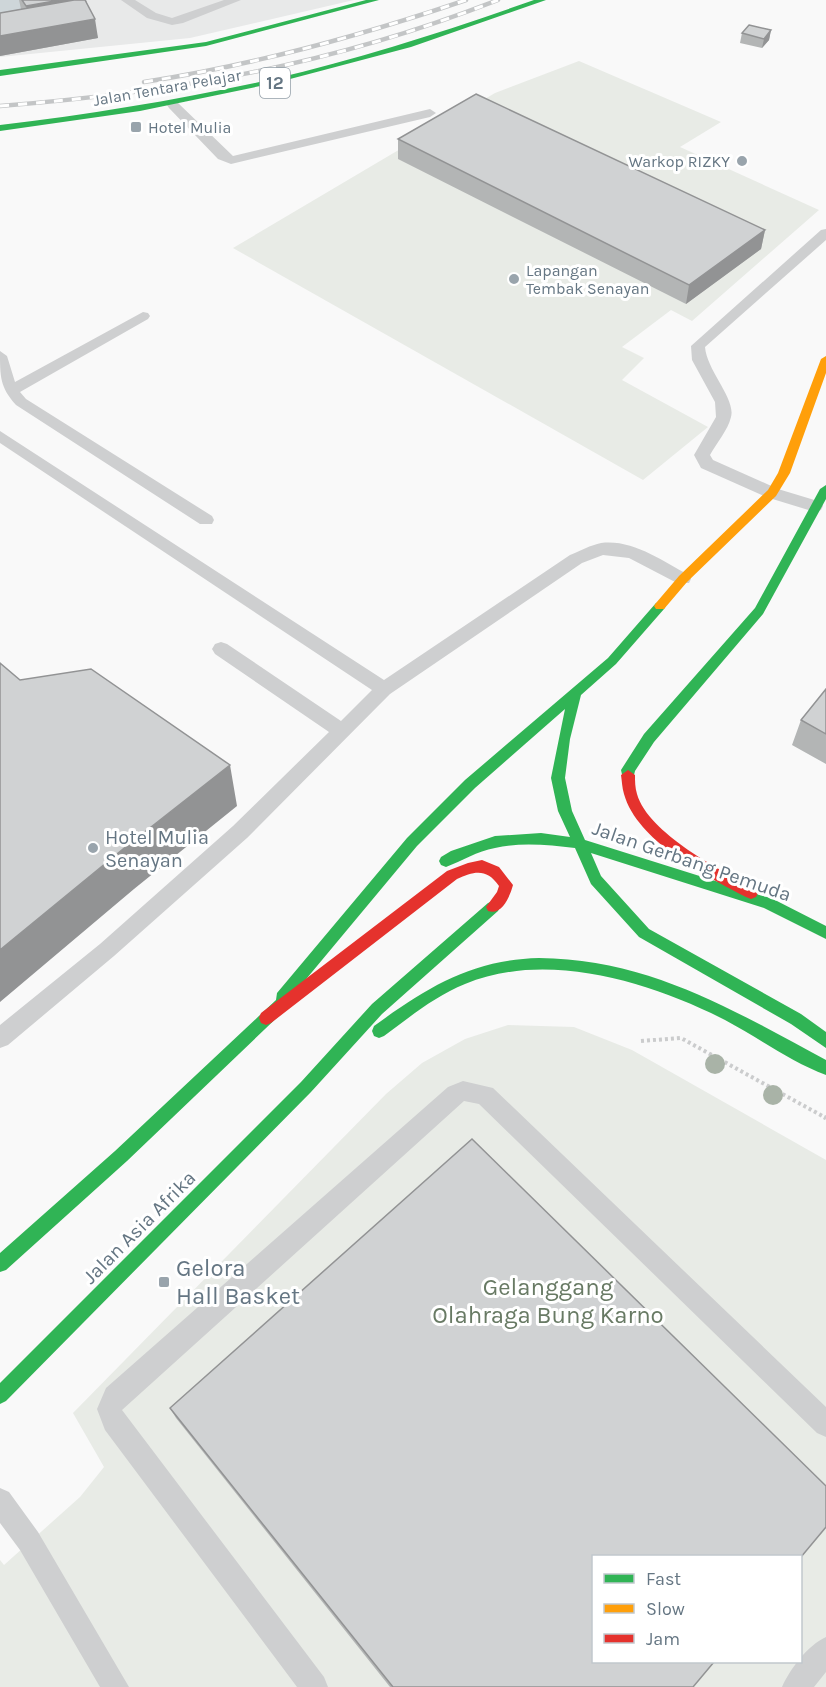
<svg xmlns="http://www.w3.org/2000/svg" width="826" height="1687" font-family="Karla,sans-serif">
<rect width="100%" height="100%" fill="#f9f9f9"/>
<path fill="#e8e9e9" d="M0,0H354L190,38L0,57Z"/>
<path fill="#e8ebe6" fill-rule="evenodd" d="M579,61L721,122L680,147L819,210L692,321L671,310L622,347L644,358L622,380L708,427L643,480L233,248L495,93Z
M508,1025L574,1027L632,1050L826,1160V1687H0V1560L4,1565L80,1497L104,1467L73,1413L386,1094L422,1063L465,1039ZM594,1556H800V1662H594Z"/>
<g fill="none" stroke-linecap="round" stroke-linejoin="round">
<path fill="#ced6d9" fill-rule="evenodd" d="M0,0H51C39,17 19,27 0,32Z"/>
<path stroke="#cbcccd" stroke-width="4" stroke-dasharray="3 3" stroke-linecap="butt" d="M641,1041L681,1038L826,1118"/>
<path stroke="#cbcccd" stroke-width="4.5" stroke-dasharray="4 4" stroke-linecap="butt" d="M824,1117L826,1118"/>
<path fill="#cecfd0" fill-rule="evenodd" d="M121,0H135L156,13L172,18L224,0H241L183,23L172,25L147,18Z
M173,101L177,102L233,156L430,109L436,113L430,117L231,164L218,159L169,108L167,105Z
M826,229V240L705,347C707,371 736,399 731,417C728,430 716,444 710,455L713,460L778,489L821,502L823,506L821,510L815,512L766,497L701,468L694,455L716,417L715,402L692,360L691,346L821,230Z
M143,312L148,313L150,316L148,319L20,392L26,399L212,516L214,520L212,524H200L16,405C0,387 0,377 0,351L7,356L15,382Z
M0,431L384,680L570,555C580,551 591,545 601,543C633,539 662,561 689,575L691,579L689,583H677L629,558L603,555L582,563L390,694L247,838L114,956L8,1045L0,1048V1025L100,944L233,826L329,732L215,654L212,649L215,644L221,642L227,644L341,721L372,690L0,443Z
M463,1081L493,1088L826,1407V1437L817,1433L479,1104L464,1101L122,1410L324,1677L328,1687H297L105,1430L97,1409L106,1388L448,1087Z
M0,1488L9,1492L38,1532L129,1687H100L20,1550L0,1523Z
M826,1637V1672L814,1687H782C790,1669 808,1645 826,1637Z"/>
<path fill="#30b455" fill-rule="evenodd" d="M366,0H379L206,46L0,76V70L206,42Z
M534,0H546L411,47L275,83L140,111L0,131V125C92,114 183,99 273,79C362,58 449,30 534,0Z
M826,485V499L763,614L654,742L635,771L633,779H623L621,770L644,734L755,608L820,489Z
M660,602L666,606L664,609L616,664L581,695L570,739L565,778L572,811L585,840L773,899L826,926V939L764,908L591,853L601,876L649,929L801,1014L826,1032V1048L791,1024L639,937L591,884L575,848C549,845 521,842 495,848C477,851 462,861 446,867L441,865L439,861L441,857L451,851L495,836L541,833L570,837L558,811L551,778L565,709L475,788L417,846L287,1002L286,1009L127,1161L6,1270L0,1272V1253L115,1151L276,1000L277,993L407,838L465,780L608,658L656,603Z
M493,901L498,903L500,907L498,911L382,1014L311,1092L6,1401L0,1404V1383L301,1082L372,1004L488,903Z
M539,958C649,959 733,1010 826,1060V1075C791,1062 759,1038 725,1020C650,982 547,950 465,984C435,996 410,1017 384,1036L379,1038L374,1036L372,1031L374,1026C428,987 471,960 539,958Z"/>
<path fill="#ff9f0a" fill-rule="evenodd" d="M826,356V373L790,473L776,496L687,582L664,609H656L654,606L656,603L679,576L768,490L778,473L821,359Z"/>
<path fill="#e5322d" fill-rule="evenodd" d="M628,770L635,775C635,781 635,788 637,794C648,833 721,871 756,889L758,893L756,897L751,899L746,897C706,876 637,841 624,794C622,788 622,781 621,775Z
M482,860L499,867L513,885C510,896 502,916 488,911L486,907L497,892L499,886C487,868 474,871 457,879L271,1023L266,1025L261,1023L259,1018L261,1013L447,871L468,863Z"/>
<g stroke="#c3c5c6" stroke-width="4.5">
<path id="rail" d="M144,82C254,65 360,36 466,0
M0,106C177,92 332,65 498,0"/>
</g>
<use href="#rail" stroke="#fff" stroke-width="3" stroke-dasharray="9" stroke-linecap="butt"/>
</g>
<g fill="#a9b3a7">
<circle cx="715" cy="1064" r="10"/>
<circle cx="773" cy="1095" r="10"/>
</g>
<path fill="#b3b5b5" d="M19,0H86L98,38L0,56V13L21,9Z
M771,30L769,40L762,48L740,43L742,33Z
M398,139L765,230L761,249L686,304L398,159Z
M826,689V764L792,745L801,720Z
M170,1408L693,1687H390L176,1418Z"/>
<path fill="#929394" d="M60,0H86L88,14L30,25L26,6Z
M95,19L98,38L0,56V36Z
M771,30L769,40L762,48L764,39Z
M765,230L761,249L686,304L689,285Z
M230,765L237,806L134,889L0,1002V950L123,849Z"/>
<path fill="#d0d2d3" stroke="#929394" stroke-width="1.5" d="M22,0H60L26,6Z
M74,0H85L95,19L0,36V13Z
M749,25L771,30L764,39L742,33Z
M476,94L765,230L689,285L398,139Z
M0,663L20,680L91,669L230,765L123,849L0,950Z
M826,689V734L801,720Z
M472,1139L826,1486V1527L801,1557H594V1662H714L693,1687H393L170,1408Z"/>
<g fill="#99a4ac" stroke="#fff" stroke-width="2">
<rect x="130" y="121" width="12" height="12" rx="3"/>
<circle cx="742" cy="161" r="6"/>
<circle cx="514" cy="279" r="6"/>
<circle cx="93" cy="848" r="6"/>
<rect x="158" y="1276" width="12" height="12" rx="3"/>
</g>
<g text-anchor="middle" stroke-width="6" stroke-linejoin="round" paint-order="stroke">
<g font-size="16" fill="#657683" stroke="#fff">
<text transform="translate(167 87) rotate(-10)" y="6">Jalan Tentara Pelajar</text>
</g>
<g font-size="16" fill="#657683" stroke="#fff" text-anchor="start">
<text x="148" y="133">Hotel Mulia</text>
<text x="730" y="167" text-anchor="end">Warkop RIZKY</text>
<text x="526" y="276">Lapangan<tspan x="526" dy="18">Tembak Senayan</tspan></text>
</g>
<rect fill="#fff" stroke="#939fa8" stroke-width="1.5" x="260" y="68" width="30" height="30" rx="4.5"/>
<g font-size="18" font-weight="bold" fill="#657683">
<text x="275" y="89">12</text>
</g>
<g font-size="20" fill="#657683" stroke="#fff" text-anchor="start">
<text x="105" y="844">Hotel Mulia<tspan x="105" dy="23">Senayan</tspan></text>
</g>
<g font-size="20" fill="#657683" stroke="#fff">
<text transform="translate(692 861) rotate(19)" y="7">Jalan Gerbang Pemuda</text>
<text transform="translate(139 1227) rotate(-45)" y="7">Jalan Asia Afrika</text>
</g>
<g font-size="24" fill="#657683" stroke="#fff" text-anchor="start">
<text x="176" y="1276">Gelora<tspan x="176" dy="28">Hall Basket</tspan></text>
</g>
<g font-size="24" fill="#687a64" stroke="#fff">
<text x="548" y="1295">Gelanggang<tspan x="548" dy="28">Olahraga Bung Karno</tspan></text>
</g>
</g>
<rect x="592" y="1555" width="210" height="108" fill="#ffffff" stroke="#c1c8cd" stroke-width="1.5"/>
<rect x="604" y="1574" width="30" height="9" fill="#30b455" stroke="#c1c8cd" stroke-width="1.5"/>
<text x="646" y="1585" font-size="18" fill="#657683">Fast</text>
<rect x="604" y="1604" width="30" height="9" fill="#ff9f0a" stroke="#c1c8cd" stroke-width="1.5"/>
<text x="646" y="1615" font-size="18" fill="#657683">Slow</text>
<rect x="604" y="1634" width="30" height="9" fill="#e5322d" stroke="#c1c8cd" stroke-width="1.5"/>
<text x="646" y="1645" font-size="18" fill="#657683">Jam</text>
</svg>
